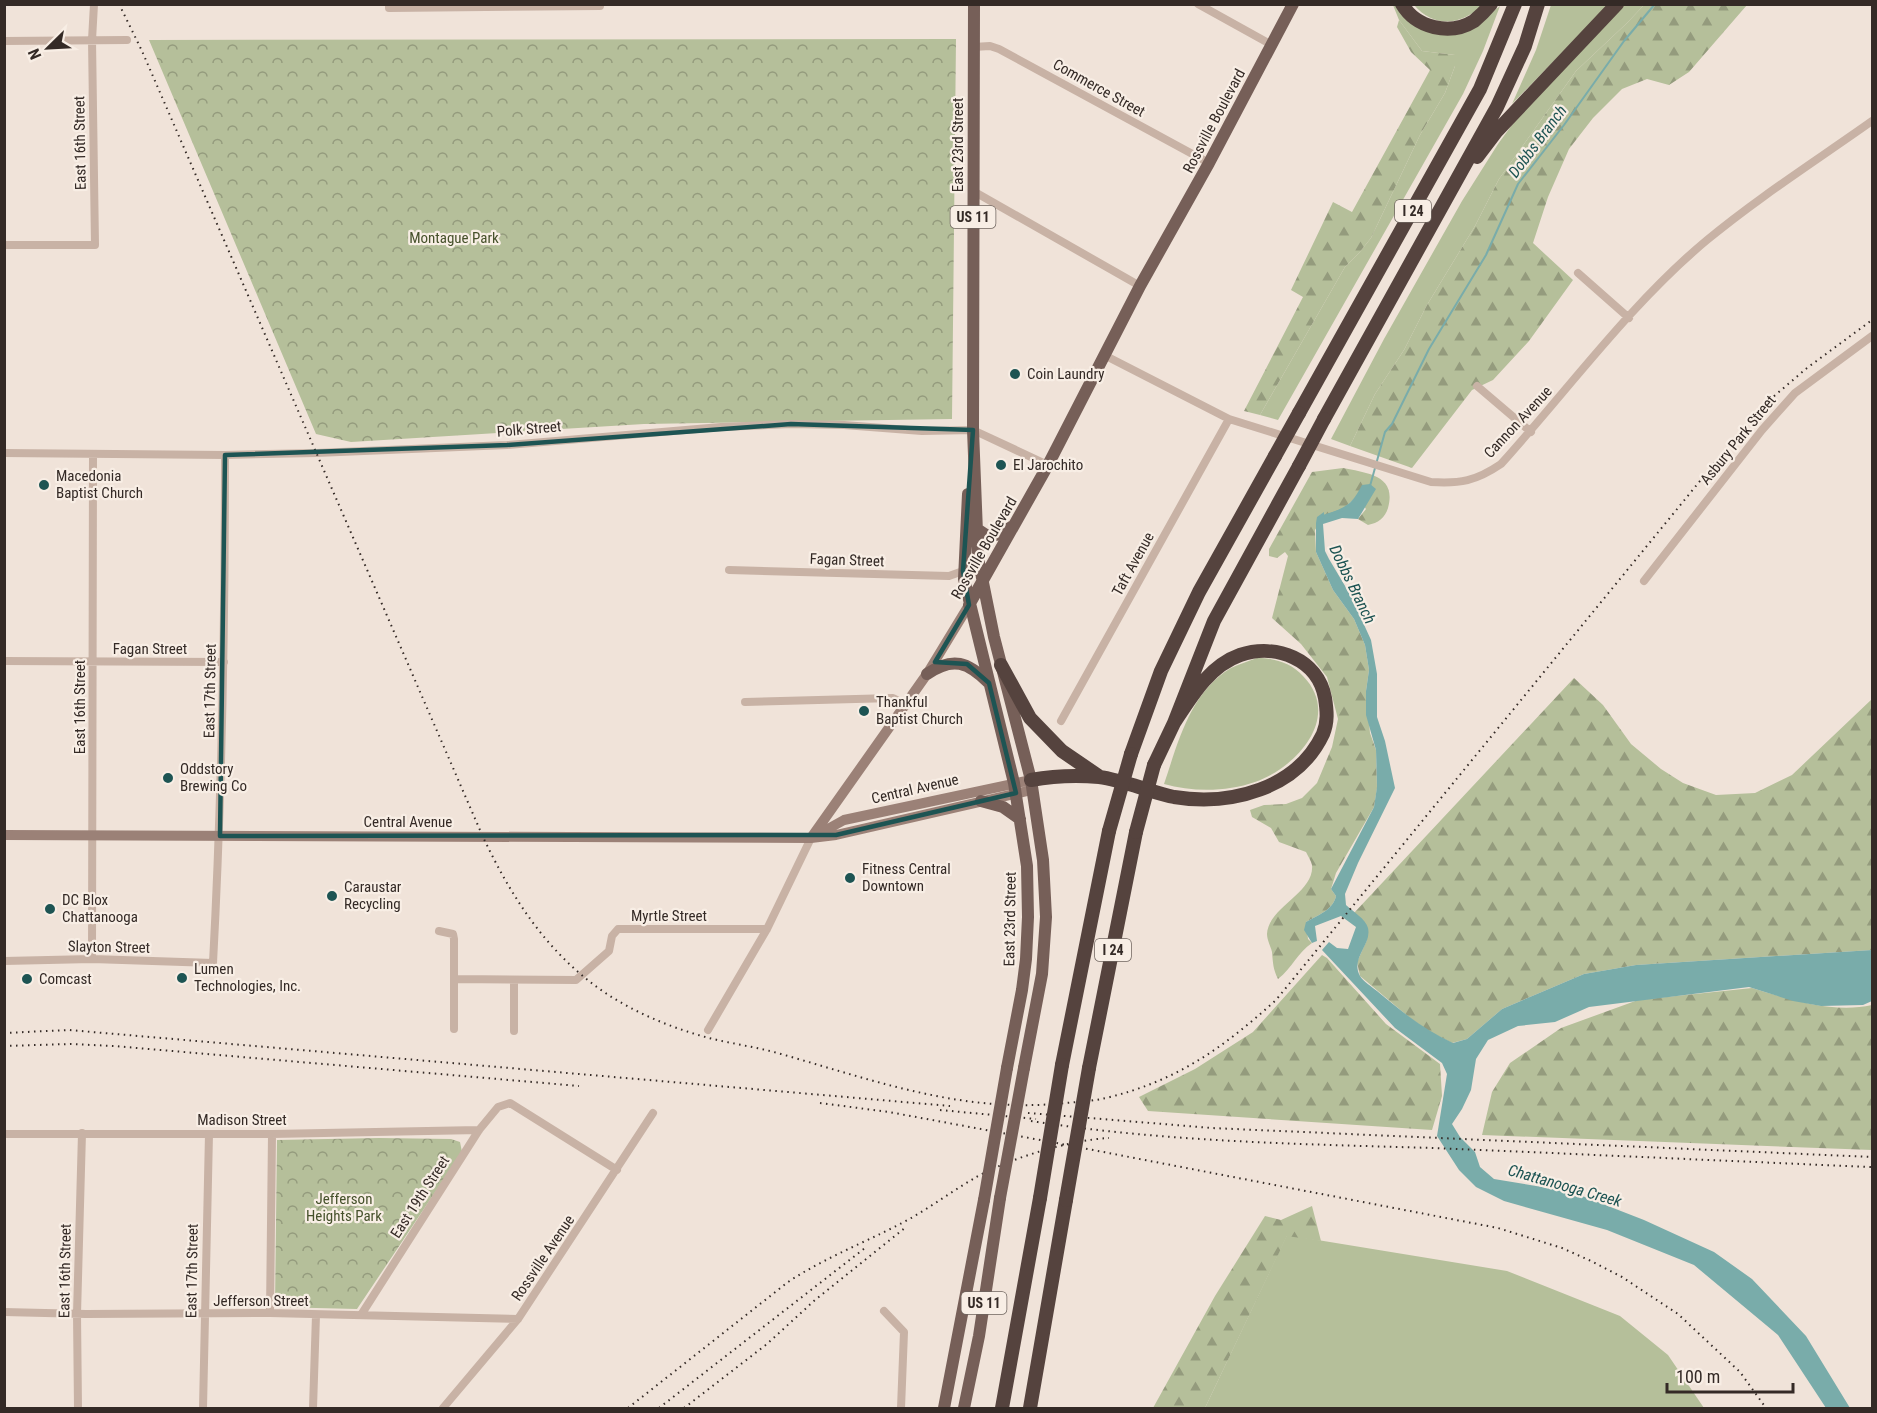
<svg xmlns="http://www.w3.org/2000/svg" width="1877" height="1413" font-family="'Roboto Condensed',sans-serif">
<defs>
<pattern id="forest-firs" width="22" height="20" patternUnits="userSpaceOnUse" patternTransform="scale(1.5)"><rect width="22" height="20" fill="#b5bf9a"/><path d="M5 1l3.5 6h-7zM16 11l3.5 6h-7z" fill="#949b7d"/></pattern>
<pattern id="park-crowns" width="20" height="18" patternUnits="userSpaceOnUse" patternTransform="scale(1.5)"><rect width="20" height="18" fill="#b5bf9a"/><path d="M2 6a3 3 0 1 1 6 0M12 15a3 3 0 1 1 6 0" fill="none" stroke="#949b7d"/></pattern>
</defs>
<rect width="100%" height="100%" fill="#f0e3d9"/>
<path fill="#b5bf9a" d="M1393,5H1398L1415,24L1481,21L1500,6L1483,51L1463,94L1278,420L1260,415L1345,267L1359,253L1371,238L1420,135L1445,93L1455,66V55L1422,51L1399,20Z
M1414,5H1483C1461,25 1435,29 1414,5Z
M1551,5H1608L1512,104L1536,50Z
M1623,5H1644L1627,23L1576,71L1499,179L1475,226L1427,305L1404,350L1375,394L1350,446L1331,439L1384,339L1462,201L1498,144L1517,118Z
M1257,658C1275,658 1291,663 1303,676C1343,717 1296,768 1255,782C1227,792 1192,792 1164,784C1178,743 1190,692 1231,668C1239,664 1249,661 1257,658Z
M1287,1235L1507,1271L1620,1316L1668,1355L1704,1408H1205Z"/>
<path fill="url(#forest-firs)" d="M1644,5H1747L1689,72L1669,85L1647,79L1622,89L1593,118L1569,149L1548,197L1533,243L1573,280L1529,341L1493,380L1472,390L1412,468L1350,446L1375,394L1404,350L1427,305L1475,226L1499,179L1576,71L1627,23Z
M1399,20L1422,51L1455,55V66L1445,93L1420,135L1371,238L1359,253L1345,267L1260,415L1244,411L1303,297L1291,290L1333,202L1352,212L1430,70L1411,52L1397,27Z
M1343,468C1367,473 1397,475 1388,508C1385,518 1378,523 1368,525L1358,519L1366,509L1356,497L1341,511L1324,516L1315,530L1316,552L1333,590L1354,619L1365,645L1369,670L1366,691L1370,733L1376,750L1377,788L1374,807L1336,873L1331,889L1336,896C1333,910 1318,915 1306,922L1308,939L1312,943C1298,952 1292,968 1278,979C1273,969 1273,963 1272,952C1271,947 1267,940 1267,934C1268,907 1315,893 1312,865C1311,861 1308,856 1306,852L1279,842L1271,828L1252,817L1250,810L1264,805L1286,804L1302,798L1317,783L1332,747L1338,719L1327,677L1301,644L1272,618L1288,556L1285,552L1277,558L1269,556V549L1312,472Z
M1574,678L1603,705L1631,744L1661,769L1683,783L1716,795L1755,793L1792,775L1872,699V950L1636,965L1584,974L1502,1009L1467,1039L1452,1043L1430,1032L1410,1018L1360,976L1357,962L1367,940L1354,913Z
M1322,955L1327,958L1386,1024L1440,1064L1442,1096L1432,1130L1148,1111L1139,1097L1195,1069L1253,1032Z
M1752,988C1789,999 1833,1014 1872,1005V1150L1482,1135L1492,1092L1510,1063L1561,1028L1638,1000Z
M1312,1206L1321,1241L1287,1236L1205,1408H1153L1215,1296L1265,1216L1281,1220Z"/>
<path fill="url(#park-crowns)" d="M956,39L952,419L644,424L351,442L316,434L149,40Z
M379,1138L451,1139L460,1142L462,1152L357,1309L275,1307L277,1140Z"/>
<path fill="#79acaa" d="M1370,484L1376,489L1358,519L1342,518L1323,524L1325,551L1329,559L1351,596L1371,640L1377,674V717L1385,741L1395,788L1358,863L1345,894L1346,905C1352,911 1366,919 1368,928C1372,945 1350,958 1360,976C1363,981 1372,987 1377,991C1401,1011 1424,1030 1453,1043L1467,1039L1502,1009L1584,974L1636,965L1872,950V1001L1863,1005L1821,1006L1793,1001L1749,987L1589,1007L1555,1022L1518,1026L1488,1040L1476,1059L1471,1090L1462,1109L1452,1124L1460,1137L1475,1152L1480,1167L1494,1179L1572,1192L1644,1220L1714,1252L1752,1279L1806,1336L1850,1408H1826L1778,1335L1694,1265L1607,1230L1504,1201L1476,1187L1459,1170L1437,1136L1447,1074L1442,1063L1395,1028L1322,950L1329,942L1337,948L1348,949L1356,927L1341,916L1315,926L1317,941L1312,943L1304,930L1306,922C1318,915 1333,910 1336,896L1331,889L1374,807L1377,787L1376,750L1366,715V691L1369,670L1365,645L1354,619L1333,590L1316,552V523L1317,517L1324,512V516C1345,506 1350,508 1362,485Z"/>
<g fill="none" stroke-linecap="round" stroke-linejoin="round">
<path stroke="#79acaa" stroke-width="2" d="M1370,486L1385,432L1392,424L1429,349L1486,255L1518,184L1564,125L1624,41L1655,4
M1323,516L1342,510"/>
<path stroke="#c8b2a5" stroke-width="8" d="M389,4V8L600,6
M1198,4L1272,45
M4,41L127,40
M973,47L990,46L999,49L1209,163
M973,191L1140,286
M4,245H95L92,40L94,4
M1578,273L1629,318
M1106,356L1229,419L1431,482C1460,484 1476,481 1501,464C1567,391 1631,303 1707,240C1759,197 1817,160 1872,121
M1477,386L1531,432
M4,453L225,455L316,453L507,445L721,427L791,424L844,425L922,431L973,430L1048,465
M729,570L949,576L963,571
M1644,581L1762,430L1795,393L1872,336
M4,661L224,662
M745,702L893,698L905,704
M1061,721L1229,419
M439,931L453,934L454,939V1029
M92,959L93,455
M4,961L92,959L213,963C222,794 225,625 225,455
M454,979L576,980L609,951L612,936L618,929H767
M514,980V1031
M708,1030L767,929L811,838
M4,1134H272L479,1130
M884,1311L904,1332L901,1408
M4,1312L86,1314L270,1313L518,1319
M270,1313L272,1134
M361,1315L479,1130L498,1107L510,1103L617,1170
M78,1408L77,1314L82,1133
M203,1408L209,1134
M313,1408L316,1315
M443,1408L518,1319L653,1113"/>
<path stroke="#9b8177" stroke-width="10" d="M4,835L811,838L836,835L1032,790
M817,835L844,820L1031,780
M811,838L927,674L969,605"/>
<path stroke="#765f58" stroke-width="12" d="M974,4L973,430L978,558L994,637L1031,780L1043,860L1046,917L1042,974L1024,1068
M968,494L964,579L1014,783L1027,866L1028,917L1026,959L1022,990L1007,1068
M977,529L989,537L999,534L1013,526
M969,605L1048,465L1140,286L1209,163L1293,4
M927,674C953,656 968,662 989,683
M981,801L1003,807L1020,819
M944,1408L984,1200
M964,1408L979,1336L1000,1198"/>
<path stroke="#55433e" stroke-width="14" d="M1402,4C1416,28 1450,36 1474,21C1480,16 1486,10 1491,4
M1477,157L1496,132L1617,4
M1299,413L1480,89L1515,4
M1324,419L1497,107L1525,46L1538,4
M1001,665L1030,718L1062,751L1100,777
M1131,754L1161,671L1199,592L1275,456
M1154,765L1174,723L1214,621L1299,466
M1031,780C1053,776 1076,775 1099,777C1124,780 1149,792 1174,797C1231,806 1297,789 1323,734C1328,722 1327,711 1325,698C1318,659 1276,643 1240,655C1209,666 1191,697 1174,723
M1062,1065L1109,831
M1089,1068L1136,832
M1002,1408L1040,1198
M1030,1408L1066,1200"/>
<path stroke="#342a26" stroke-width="2" stroke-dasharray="1.5 4.5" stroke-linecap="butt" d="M119,4L142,51L483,837C512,898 547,953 604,992C635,1013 672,1028 709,1038C733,1044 757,1047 781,1054C876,1081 964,1114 1065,1103C1079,1102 1093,1101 1106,1098C1177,1081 1223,1048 1276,1000L1731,443L1773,397L1807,368L1872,320
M4,1033L69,1030L950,1106
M4,1046L70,1044L114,1046L579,1086
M820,1103L889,1112L1067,1145L1498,1228L1562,1248L1591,1261L1622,1277L1678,1314L1740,1372L1766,1408
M940,1110L1036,1119
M1028,1113L1212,1128L1872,1157
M1031,1121C1165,1142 1299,1144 1433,1148C1580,1154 1726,1161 1872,1167
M628,1408L788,1282C824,1258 864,1243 902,1223C927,1210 949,1193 973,1179C1007,1159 1069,1140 1109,1138
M659,1408L865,1248
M684,1408L767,1344L815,1300L906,1227"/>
<path stroke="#765f58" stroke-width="12" d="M1000,1198L1024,1068
M984,1200L1007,1068"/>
<path stroke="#55433e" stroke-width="14" d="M1275,456L1299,413
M1299,466L1324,419
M1109,831L1131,754
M1136,832L1154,765
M1040,1198L1062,1065
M1066,1200L1089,1068"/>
</g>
<path fill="none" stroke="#1d5453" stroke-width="4.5" stroke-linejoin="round" d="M791,424L973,430L963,571L969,605L935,662L967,664L989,683L1016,793L836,835L220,836L225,455L507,445Z"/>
<g fill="#1d5453" stroke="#f8eee5" stroke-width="2">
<circle cx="1015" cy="374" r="6"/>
<circle cx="1001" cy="465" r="6"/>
<circle cx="44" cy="485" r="6"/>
<circle cx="864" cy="711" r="6"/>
<circle cx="168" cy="778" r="6"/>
<circle cx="850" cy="878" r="6"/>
<circle cx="332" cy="896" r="6"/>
<circle cx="50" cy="909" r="6"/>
<circle cx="182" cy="978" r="6"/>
<circle cx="27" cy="979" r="6"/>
</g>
<g text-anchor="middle" stroke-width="4.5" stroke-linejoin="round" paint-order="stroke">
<g fill="#f8eee5" stroke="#6f655f" stroke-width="1.5">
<rect x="1395" y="200" width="36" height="22" rx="4.5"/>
<rect x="950.5" y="206" width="45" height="22" rx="4.5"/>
<rect x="1095" y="939" width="36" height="22" rx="4.5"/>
<rect x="961.5" y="1292" width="45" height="22" rx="4.5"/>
</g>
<g font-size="14" font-weight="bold" fill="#342a26">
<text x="1413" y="216">I 24</text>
<text x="973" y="222">US 11</text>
<text x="1113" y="955">I 24</text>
<text x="984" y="1308">US 11</text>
</g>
<g font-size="15" fill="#342a26" stroke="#f8eee5">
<text transform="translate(1099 88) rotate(29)" y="5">Commerce Street</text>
<text transform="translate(1214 121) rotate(-62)" y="5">Rossville Boulevard</text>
<text transform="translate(80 143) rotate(-91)" y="5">East 16th Street</text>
<text transform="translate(958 145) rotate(-90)" y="5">East 23rd Street</text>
<text transform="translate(1518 422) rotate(-47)" y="5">Cannon Avenue</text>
<text transform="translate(529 429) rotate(-5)" y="5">Polk Street</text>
<text transform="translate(1738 440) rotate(-51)" y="5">Asbury Park Street</text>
<text transform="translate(984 548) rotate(-60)" y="5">Rossville Boulevard</text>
<text transform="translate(847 560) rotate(2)" y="5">Fagan Street</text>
<text transform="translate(1133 564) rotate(-61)" y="5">Taft Avenue</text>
<text x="150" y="654">Fagan Street</text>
<text transform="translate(210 691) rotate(-89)" y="5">East 17th Street</text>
<text transform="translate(80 707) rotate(-90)" y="5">East 16th Street</text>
<text transform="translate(915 789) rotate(-13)" y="5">Central Avenue</text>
<text x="408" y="827">Central Avenue</text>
<text x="669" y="921">Myrtle Street</text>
<text transform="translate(1010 919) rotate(-89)" y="5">East 23rd Street</text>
<text transform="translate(109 947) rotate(1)" y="5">Slayton Street</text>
<text x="242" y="1125">Madison Street</text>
<text transform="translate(420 1197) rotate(-57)" y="5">East 19th Street</text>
<text transform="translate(543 1258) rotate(-56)" y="5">Rossville Avenue</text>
<text transform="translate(65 1271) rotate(-89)" y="5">East 16th Street</text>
<text transform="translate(192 1271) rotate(-89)" y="5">East 17th Street</text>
<text x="261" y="1306">Jefferson Street</text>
</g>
<g font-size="15" fill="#46512b" stroke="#f8eee5">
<text x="454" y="243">Montague Park</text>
<text x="344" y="1204">Jefferson<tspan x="344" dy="17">Heights Park</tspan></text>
</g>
<g font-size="15" fill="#342a26" stroke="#f8eee5" text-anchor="start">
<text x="1027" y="379">Coin Laundry</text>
<text x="1013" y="470">El Jarochito</text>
<text x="56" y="481">Macedonia<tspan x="56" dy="17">Baptist Church</tspan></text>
<text x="876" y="707">Thankful<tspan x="876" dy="17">Baptist Church</tspan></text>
<text x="180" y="774">Oddstory<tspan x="180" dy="17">Brewing Co</tspan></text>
<text x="862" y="874">Fitness Central<tspan x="862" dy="17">Downtown</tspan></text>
<text x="344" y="892">Caraustar<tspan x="344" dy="17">Recycling</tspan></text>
<text x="62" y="905">DC Blox<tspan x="62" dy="17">Chattanooga</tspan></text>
<text x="194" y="974">Lumen<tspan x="194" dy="17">Technologies, Inc.</tspan></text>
<text x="39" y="984">Comcast</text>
</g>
<g font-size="16" font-style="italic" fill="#1d5453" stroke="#f8eee5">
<text transform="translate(1537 141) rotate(-53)" y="6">Dobbs Branch</text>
<text transform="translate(1353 584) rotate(64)" y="6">Dobbs Branch</text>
<text transform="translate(1565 1185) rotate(16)" y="6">Chattanooga Creek</text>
</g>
</g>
<rect width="1877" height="1413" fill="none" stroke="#342a26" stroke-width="12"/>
<g transform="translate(48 48) rotate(246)" stroke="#f8eee5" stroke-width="4.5" paint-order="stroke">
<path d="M0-4.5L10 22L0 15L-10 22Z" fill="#342a26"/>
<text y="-9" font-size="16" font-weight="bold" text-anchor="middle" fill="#342a26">N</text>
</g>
<path d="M1667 1383v9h126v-9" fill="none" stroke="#342a26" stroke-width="3"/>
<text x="1676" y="1383" font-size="18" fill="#342a26" stroke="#f8eee5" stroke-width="4.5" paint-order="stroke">100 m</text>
</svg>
